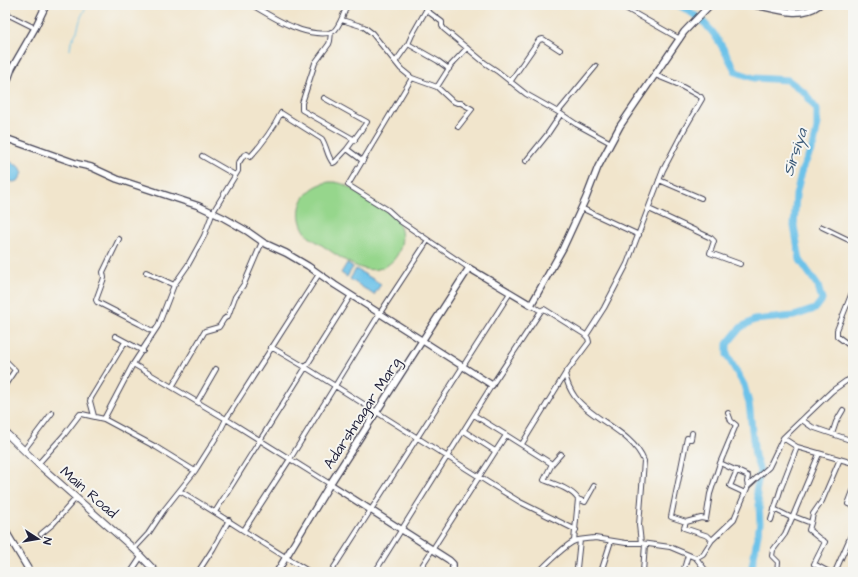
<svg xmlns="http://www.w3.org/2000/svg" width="858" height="577" font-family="'Architects Daughter',sans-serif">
<rect width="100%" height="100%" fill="#f6f6f2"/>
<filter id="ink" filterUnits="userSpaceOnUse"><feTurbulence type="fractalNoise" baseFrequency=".025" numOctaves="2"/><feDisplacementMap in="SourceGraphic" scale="8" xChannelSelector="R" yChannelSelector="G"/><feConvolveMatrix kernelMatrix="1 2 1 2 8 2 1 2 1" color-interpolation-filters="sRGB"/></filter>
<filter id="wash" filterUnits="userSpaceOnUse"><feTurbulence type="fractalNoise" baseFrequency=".012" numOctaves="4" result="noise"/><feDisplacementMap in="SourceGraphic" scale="16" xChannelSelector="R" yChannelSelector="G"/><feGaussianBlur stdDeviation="0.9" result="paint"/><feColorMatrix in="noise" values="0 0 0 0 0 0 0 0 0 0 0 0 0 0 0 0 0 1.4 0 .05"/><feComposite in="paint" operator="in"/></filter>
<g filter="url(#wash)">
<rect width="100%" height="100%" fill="#f1e5cc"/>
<path fill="#96d68c" stroke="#5c7c64" d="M329,182C343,181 353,189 364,197C372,202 389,210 395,217C413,242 393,278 361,268C347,264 323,245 309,237C290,215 301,187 329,182Z"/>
<path fill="#6dc2e9" stroke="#487292" d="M5,159L20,167L23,173L18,181L13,182L5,179Z
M347,263L353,267L347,277L341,273Z
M356,269L381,284L374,295L350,279Z"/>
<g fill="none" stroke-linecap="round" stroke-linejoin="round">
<path stroke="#6dc2e9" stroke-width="1" d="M70,50L71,42L77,31L81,17L87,5"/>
<path stroke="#6dc2e9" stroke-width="7" d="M678,5C710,20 720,42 736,72L754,78L788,80L805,93L817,110V128L814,144L802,170L796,195L794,226L800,260L818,286L822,300L815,309L794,316L754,320L740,328L727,344V355L744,385L749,403L755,456L760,471L756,491L759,503L760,523L751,572"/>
</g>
</g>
<g filter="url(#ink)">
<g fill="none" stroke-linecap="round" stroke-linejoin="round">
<g stroke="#413f51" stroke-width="6">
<path id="street" d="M252,5C266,13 281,23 296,28C305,32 328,37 335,30C341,23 344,13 347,5
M620,5L680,39
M426,10L442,22V26L444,29L485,63L497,71L526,94L558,112L576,124L611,143
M5,13L35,28
M342,20L364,27L372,33L401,69L412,78L437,87L451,65L467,48
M331,32L330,41L329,44L315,63L302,103V110L355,140
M408,44L438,61L449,69
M396,61L408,44L412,35L429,5
M412,78L348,185L388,210L400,221L469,268
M510,82L539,40L543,39L560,50
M437,87L452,101L457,103H461L472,109L458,127
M324,98L367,122L347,149L363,161
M558,112L596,66
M202,156L235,175
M526,161L547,135L561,114
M659,180L701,198
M581,208L639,235
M649,209L711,238L714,241L710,253L740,264
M822,227L853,242
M119,239L103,272L104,278L96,300L97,302L140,324L154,332
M146,272L174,285
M853,290L837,330V336L853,348
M115,336L143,351
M586,336L604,308L627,264L663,170L685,128L702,99L701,97L677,84L655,75
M271,347L305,367L489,483L520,502L576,530
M5,360L15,370L5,385
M133,364L226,419L330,484
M565,374C567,383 570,390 575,397C592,420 633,432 644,461L639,525L641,543
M172,387L205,331L219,327L224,319L228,316L235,297L244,284L262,242
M197,402L216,369
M474,415L506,435
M94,416L90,401L91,398L125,342
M104,419L133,364L158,326L174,285L188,265L204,236L213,212L238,171V164L244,155L247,154L250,157C264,142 272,131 281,113L322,139C327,147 327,156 333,163L335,162L347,149
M802,420L812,427L853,441
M464,431L495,451
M692,433L691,439L687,438L671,517L686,522L684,528L708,536L712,540
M832,434L836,422L843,410
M783,438L797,447L853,463
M522,444L565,374L589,342L588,338L584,334L544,309L541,311L531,305
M24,450L52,413
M561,454L552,464L544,480C555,484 571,489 578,499L574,541
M819,454L793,516L811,523L809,530L820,539L825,542L814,564L829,572
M720,463L736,425L731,421L728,413
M38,464L64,435L80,414H82L104,419L156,447L195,471
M737,470L730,486L745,493
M180,491C224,517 266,546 310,572
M853,491L848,504L853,506
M578,499L585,502L594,486
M774,509L792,518
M215,512L351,295
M771,520L781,488L797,447
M686,522L701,518L706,519L710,494L720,463L748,476L747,482L748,486
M811,523L813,514L822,501L840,459
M244,530L290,459L380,313L428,240
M41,534L53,524L76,498
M134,549L148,534L164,510L195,471L219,433L226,419L319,274
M696,558L707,572
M131,572L141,557
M198,572L213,549L229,520
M331,572L510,293
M375,572L492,385L541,311
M418,572L506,435L552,464
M539,572C545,565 568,543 575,541C581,539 589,539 595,538L626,543H641L670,547L696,558L703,554L712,540L734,519L748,486L769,467L783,438L832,391L846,381L853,378
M575,572L577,568L580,540
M601,572L611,541
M643,572L645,544
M683,572L688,555
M777,572L778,562L772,556L773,550L785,534L793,516
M835,572L853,531"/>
</g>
<g stroke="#413f51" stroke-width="8">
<path id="secondary" d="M755,5C775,9 801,19 819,5
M5,88L12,68L35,28L46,5
M5,138L78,164L91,167L117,179L199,206L224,218L247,231L264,243L286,253L308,266L335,285L492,385
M330,484L449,560L453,564V572
M5,530L30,572
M277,572L330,484L469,268L531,305L563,248L586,198L598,167L620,126L635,104L684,32L710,5"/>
</g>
<g stroke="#413f51" stroke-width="8">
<path id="primary" d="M5,432L38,464L134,549L156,572"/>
</g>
<use href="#street" stroke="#fff" stroke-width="4"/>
<use href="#secondary" stroke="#fff" stroke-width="5.5"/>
<use href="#primary" stroke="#fff" stroke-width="6"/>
</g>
</g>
<g text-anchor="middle" stroke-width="4" stroke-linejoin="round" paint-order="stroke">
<g font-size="15" fill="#22223b" stroke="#f6f6f2">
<text transform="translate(362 413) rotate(-57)" y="5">Adarshnagar Marg</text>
<text transform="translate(89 492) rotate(41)" y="5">Main Road</text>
</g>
<g font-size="16" font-style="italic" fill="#3c5a78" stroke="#f6f6f2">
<text transform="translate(794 152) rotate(-72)" y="6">Sirsiya</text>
</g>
</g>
<rect width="858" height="577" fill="none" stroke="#f6f6f2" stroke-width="20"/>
<g transform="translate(38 539) rotate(102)" stroke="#f6f6f2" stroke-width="3" paint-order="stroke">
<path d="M0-3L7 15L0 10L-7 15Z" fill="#22223b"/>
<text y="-6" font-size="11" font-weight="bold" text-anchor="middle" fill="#22223b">N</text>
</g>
</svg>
